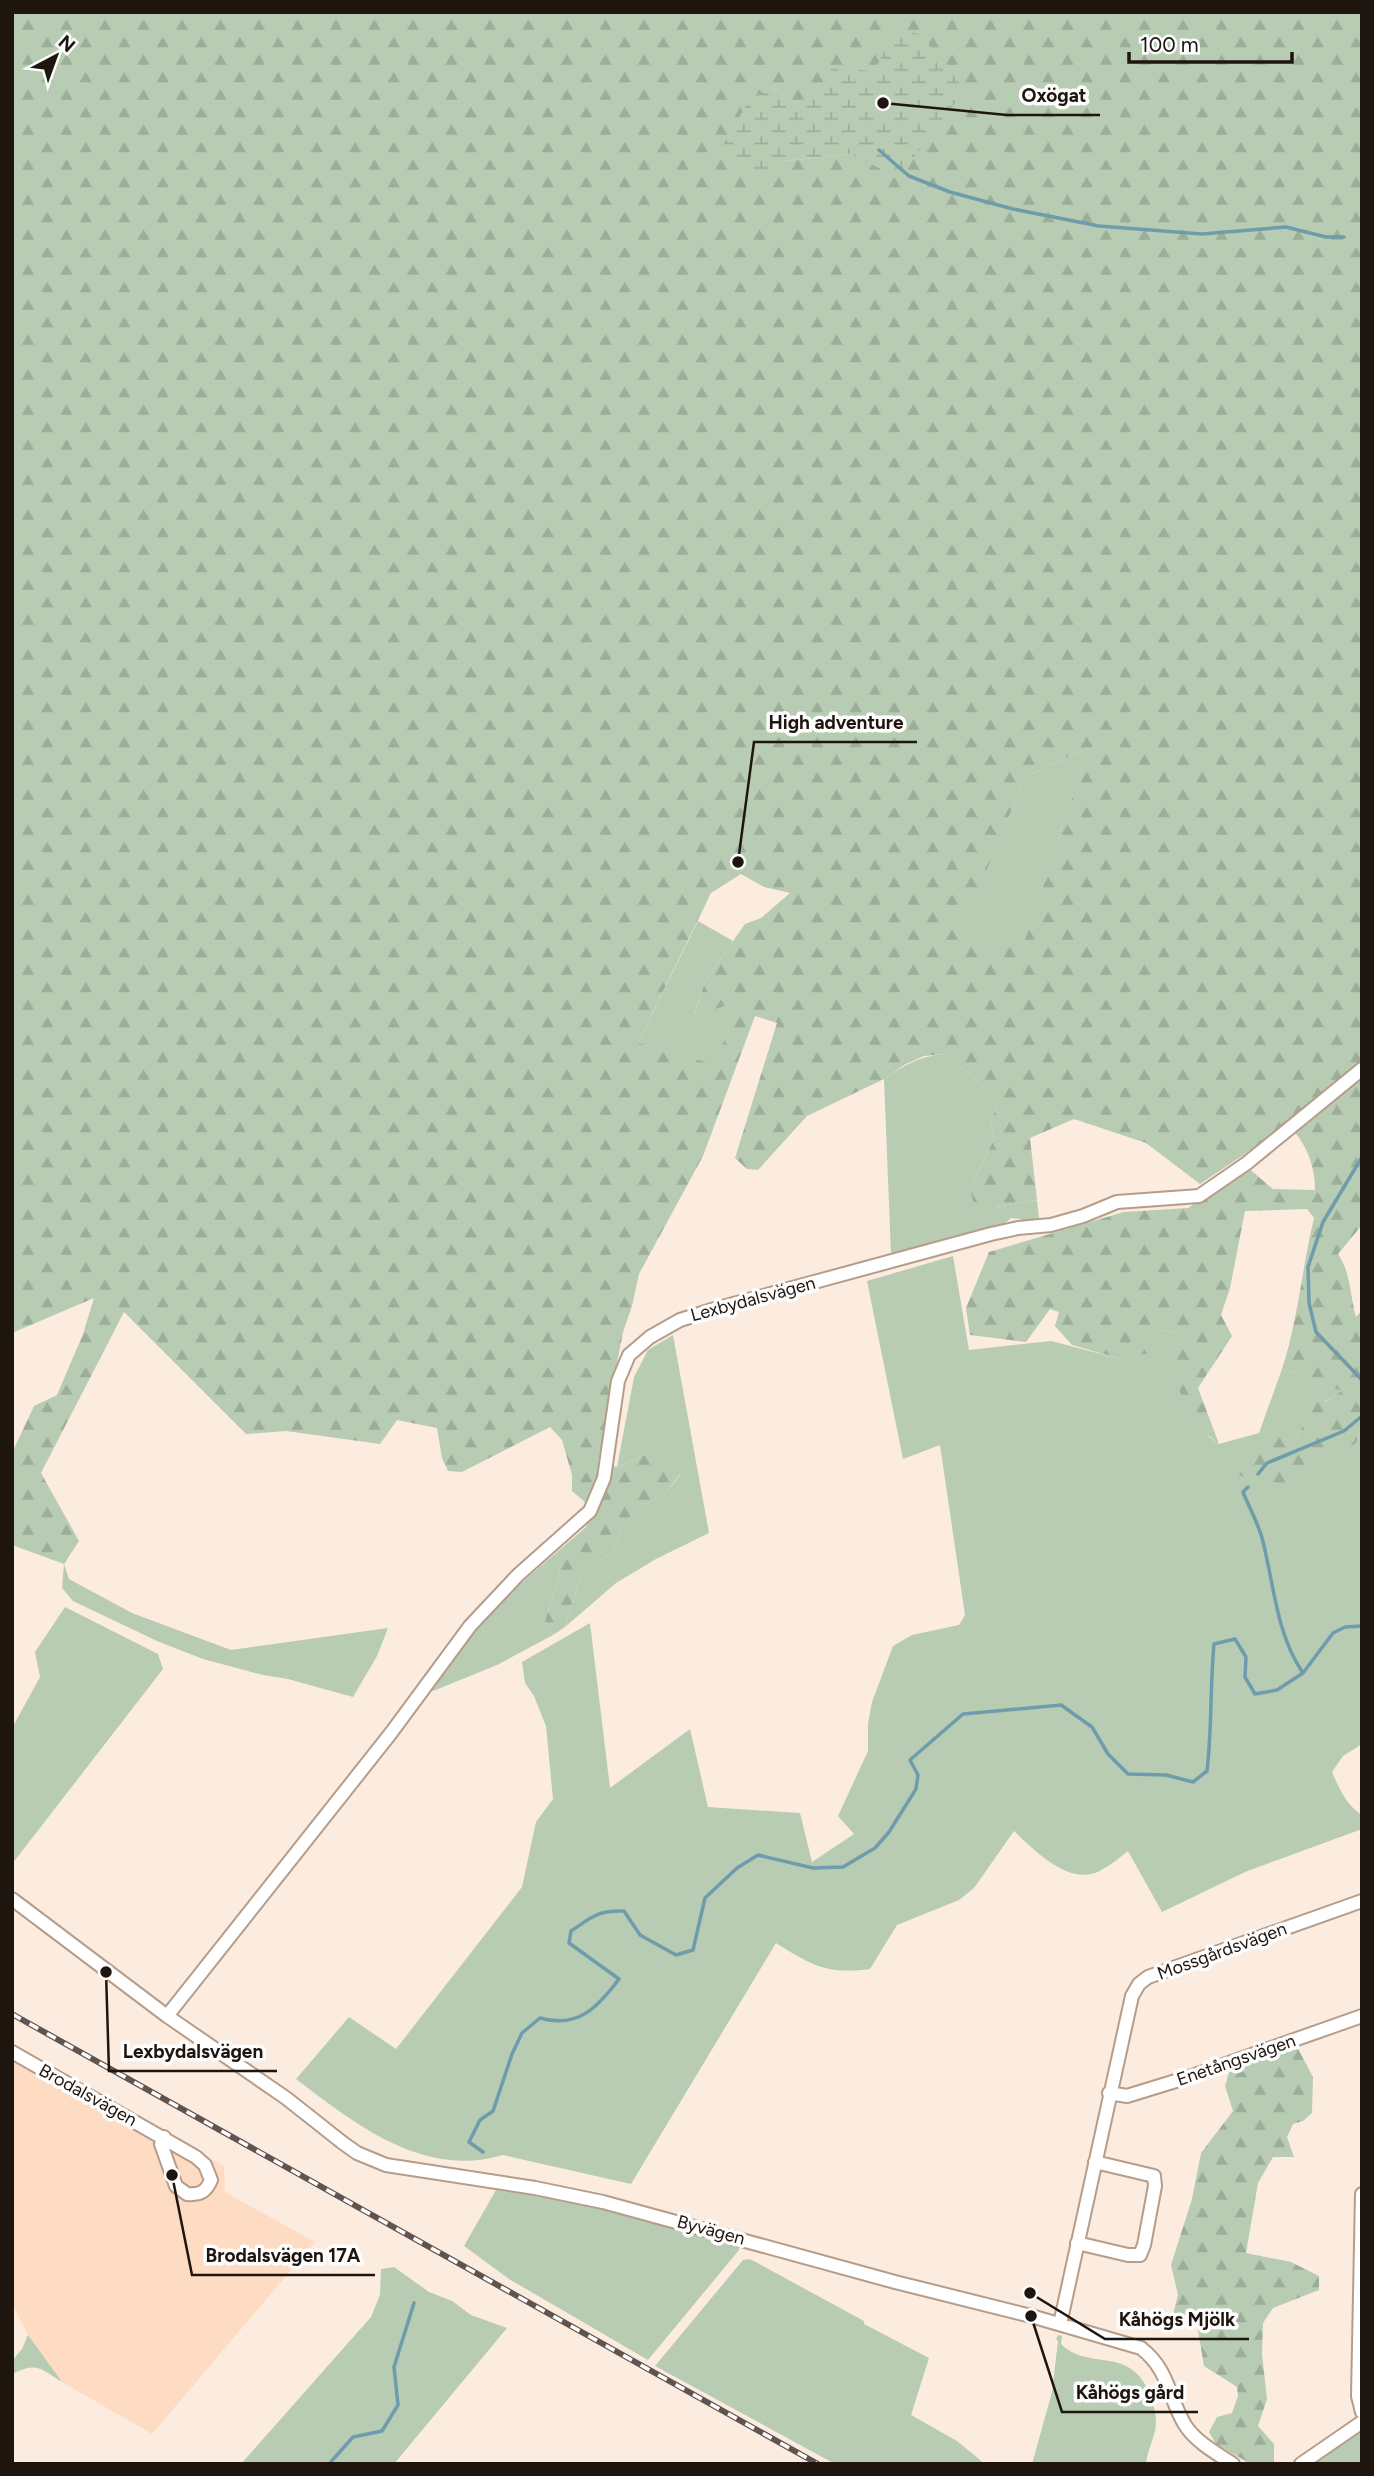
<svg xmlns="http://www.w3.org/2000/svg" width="1374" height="2476" font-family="Figtree,sans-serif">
<defs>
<pattern id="forest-firs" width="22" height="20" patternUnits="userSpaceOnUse" patternTransform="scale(1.75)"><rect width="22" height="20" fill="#b7ccb2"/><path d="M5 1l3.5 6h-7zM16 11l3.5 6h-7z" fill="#9dae98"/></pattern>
<pattern id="wetland-marsh" width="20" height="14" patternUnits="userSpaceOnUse" patternTransform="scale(1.75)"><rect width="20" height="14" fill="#b7ccb2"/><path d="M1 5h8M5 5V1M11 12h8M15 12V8" fill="none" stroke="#9dae98"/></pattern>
</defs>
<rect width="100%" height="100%" fill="#fcece0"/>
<path fill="#fddcc3" d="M12,2046L224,2166L225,2192L315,2242L152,2434L62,2382L28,2335L12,2304Z"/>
<path fill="#b7ccb2" d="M1088,748L1024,944L956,942L1025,777Z
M698,921L733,941L704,984L694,1015L737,1002L716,1066L638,1043Z
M945,1054L974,1078L998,1105L991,1119L994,1139L970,1189L996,1207L1037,1200L1039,1218L1024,1222L1020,1219L1011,1218L1004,1224L891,1254L884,1079C904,1065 920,1056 945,1054Z
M953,1256L969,1350L1051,1341L1121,1359L1161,1330L1182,1334L1175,1367L1209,1437L1219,1444L1259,1433L1282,1369L1343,1391L1324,1402L1303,1425L1294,1442L1236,1473L1356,1443L1362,1429V1744L1343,1756L1332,1772C1339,1788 1346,1805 1362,1815V1829L1245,1872L1162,1912L1128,1851C1118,1859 1107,1868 1095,1873C1066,1883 1033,1849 1014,1831L974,1888L959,1900L897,1925L870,1969C828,1975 811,1965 776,1943L631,2184L503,2155C424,2179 355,2124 296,2079L349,2017L396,2049L522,1887L536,1822L553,1799L546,1726L534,1696L525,1683L522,1662L590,1623L610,1788L690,1729L708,1807L800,1813L812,1862L854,1834L838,1816L868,1751V1724L872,1702L893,1646L912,1635L959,1625L965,1615L940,1445L903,1459L867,1281Z
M673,1335L709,1533L656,1559L616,1583L565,1627L582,1572L612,1553L620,1529L639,1507L665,1494L680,1475L651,1452L617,1467L634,1377L648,1350Z
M64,1564L69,1579L132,1613L231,1650L388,1628L377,1656L353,1697L288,1679L263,1675L203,1659L157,1641L73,1601L62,1588Z
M542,1565L545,1568H558L560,1573L545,1621L553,1635L497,1665L433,1691L432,1686C466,1640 498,1602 542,1565Z
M65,1607L158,1654L163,1669L12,1864V1728L40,1677L35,1652Z
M496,2190L575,2202L739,2244V2250L648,2360L509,2279L464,2246Z
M750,2259L864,2321V2324L929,2358L911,2415L957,2441L985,2464H835L655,2366L743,2260Z
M394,2267L429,2292L452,2301L471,2315L507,2328L394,2464H241L371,2317L380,2295L381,2269Z
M28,2335L62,2382C39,2368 38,2362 12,2374V2361L22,2349Z
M1058,2335L1062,2336L1061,2344C1089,2372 1131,2344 1150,2395C1153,2404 1156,2412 1156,2422C1156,2436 1147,2450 1146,2464H1032L1052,2392L1058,2341L1056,2339Z
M1362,2428V2464H1314Z"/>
<path fill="url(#forest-firs)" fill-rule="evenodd" d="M12,12H1362V1225L1338,1254C1351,1273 1350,1296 1356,1317L1362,1310V1429L1356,1443L1276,1495L1236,1473L1271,1435L1294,1442L1303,1425L1304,1409L1315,1401L1325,1402L1342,1391L1282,1369C1298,1320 1302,1268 1314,1218L1307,1209L1245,1211L1230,1288L1221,1315L1232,1336L1198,1388L1219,1444C1196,1428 1176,1396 1175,1367C1175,1357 1180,1344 1181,1334L1161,1330L1155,1352L1121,1359L1072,1345L1055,1326L1059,1312L1050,1309L1026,1342L970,1335L966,1308L989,1252L1124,1212L1188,1208L1247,1167L1273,1189L1315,1190C1315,1165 1306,1142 1288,1125L1200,1184L1146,1143L1074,1119L1030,1138L1037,1200L983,1209L973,1201L970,1189L994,1139L991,1119L998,1105L974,1078L945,1054L924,1056L904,1065L884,1079L807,1116L758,1170L747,1169L735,1158L777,1023L755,1016L703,1156L639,1274L632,1306L623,1332L598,1462L617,1467L651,1452L680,1474L665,1494L639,1507L620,1529L612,1553L582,1572L565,1627L553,1635L545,1621L560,1573L558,1568H545L542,1565L585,1528L598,1507L585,1502L572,1491V1475L562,1440L550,1427L462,1472L448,1471L442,1458L437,1428L397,1420L380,1444L286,1431L246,1434L124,1312L41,1473L79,1541L64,1564L12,1545V1453L34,1406L57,1395L83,1334L94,1298L12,1333ZM874,72L851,154L785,161L770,86L794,101L811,104ZM1088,748L1024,943L957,942L1025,777ZM741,874L764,887L790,893L761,918L745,924L733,941L704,984L694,1016L737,1002L716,1065L638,1043L711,893Z
M1296,2045L1313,2077L1312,2113L1303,2121L1293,2124L1287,2137L1294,2157H1273L1258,2183L1246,2253L1291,2262L1319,2276V2290L1273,2308L1263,2323L1262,2354L1267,2399L1258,2426L1274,2444V2464L1249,2463L1216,2444L1209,2432L1217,2417L1232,2413L1238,2396L1237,2387L1204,2366L1196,2319L1173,2314L1178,2295L1171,2265L1192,2199L1201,2153L1233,2111L1225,2086L1230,2069Z"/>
<path fill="url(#wetland-marsh)" d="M895,28L922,35L965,90L908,165L891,174L851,154L785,161L763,178L721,149L748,102L770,86L794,101L810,103L834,65L874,72Z"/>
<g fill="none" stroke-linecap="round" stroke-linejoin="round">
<path stroke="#6f9cac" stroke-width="3.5" d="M879,150L909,176L950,192L1013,209L1099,226L1202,234L1286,227L1326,237H1344
M1362,1157L1323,1222L1308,1267L1309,1303L1316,1332L1362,1380
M1258,1474L1267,1463L1344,1431L1362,1416
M1248,1487L1243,1492C1249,1507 1258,1523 1262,1538C1274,1583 1276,1634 1303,1673
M483,2152L469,2142L480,2120L493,2111L512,2054L522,2033L540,2018C578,2029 598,2007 619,1979L569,1943L571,1931C592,1917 598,1910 624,1911L640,1935L676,1955L693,1950L705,1898L737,1868L758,1855L813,1868L843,1867L875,1848L889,1832L916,1789L918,1775L910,1760L963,1714L1061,1705L1092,1727L1108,1754L1128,1774L1166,1775L1193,1782L1207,1771C1212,1729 1210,1687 1214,1644L1235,1639L1246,1657L1245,1677L1255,1694L1277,1690L1303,1673L1333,1633L1345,1627L1362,1626
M329,2464L353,2437L382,2431L398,2405L394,2367L414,2303"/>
<g stroke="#b59d8a" stroke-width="16">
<path id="minor" d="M12,1899L167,2016L286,2098L343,2143L357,2153L386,2165L535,2188L603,2202L895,2282L1031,2316L1141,2348C1170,2371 1168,2397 1185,2425C1196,2442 1216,2453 1233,2464
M167,2016L391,1733L470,1626L518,1575L590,1511L604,1478L618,1381L629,1355L650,1337L680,1320L715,1309L991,1234L1018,1228L1051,1225L1083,1216L1117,1202L1199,1196L1247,1163L1362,1069
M12,2052L196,2157L205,2165L211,2180C206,2192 200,2195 187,2194L176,2186L161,2144L164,2137
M1109,2093L1127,2096L1192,2076L1362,2016
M1362,2194L1358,2396L1362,2412
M1077,2243L1128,2255H1140L1144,2245L1155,2186L1154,2176L1095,2162
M1060,2324L1132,1996L1139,1984L1148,1977L1362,1901
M1301,2464L1362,2422"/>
</g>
<use href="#minor" stroke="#fff" stroke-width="12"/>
<g stroke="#60554e" stroke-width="6">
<path id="rail" d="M12,2014L818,2464"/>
</g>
<use href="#rail" stroke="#fdfdfd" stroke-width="3.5" stroke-dasharray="10" stroke-linecap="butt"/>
</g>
<g text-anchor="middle" stroke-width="7" stroke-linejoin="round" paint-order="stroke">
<g font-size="18" fill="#1e150f" stroke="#fdfdfd">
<text transform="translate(753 1299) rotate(-15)" y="6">Lexbydalsvägen</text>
<text transform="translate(1222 1951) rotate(-20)" y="6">Mossgårdsvägen</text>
<text transform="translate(1236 2060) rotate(-19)" y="6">Enetångsvägen</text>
<text transform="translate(88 2095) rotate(29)" y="6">Brodalsvägen</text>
<text transform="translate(711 2230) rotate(15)" y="6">Byvägen</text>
</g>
</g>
<path fill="none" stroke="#1e150f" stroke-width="2.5" d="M883 103L1007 115H1100M738 862L754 742H917M106 1972L109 2071H277M172 2175L192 2275H375M1030 2293L1105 2339H1249M1031 2316L1062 2412H1198"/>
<g fill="#1e150f" stroke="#fdfdfd" stroke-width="2.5">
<circle cx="883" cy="103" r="7"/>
<circle cx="738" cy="862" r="7"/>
<circle cx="106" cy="1972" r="7"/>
<circle cx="172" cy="2175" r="7"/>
<circle cx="1030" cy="2293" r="7"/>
<circle cx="1031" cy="2316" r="7"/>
</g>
<g font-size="19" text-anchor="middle" font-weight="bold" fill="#1e150f" stroke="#fdfdfd" stroke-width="7" stroke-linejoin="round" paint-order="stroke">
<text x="1054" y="102">Oxögat</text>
<text x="836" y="729">High adventure</text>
<text x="193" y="2058">Lexbydalsvägen</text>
<text x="283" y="2262">Brodalsvägen 17A</text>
<text x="1177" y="2326">Kåhögs Mjölk</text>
<text x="1130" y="2399">Kåhögs gård</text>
</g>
<rect width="1374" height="2476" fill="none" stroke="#1e150f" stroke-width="28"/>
<g transform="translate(56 56) rotate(41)" stroke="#fdfdfd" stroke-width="5" paint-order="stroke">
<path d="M0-5L12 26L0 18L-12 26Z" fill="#1e150f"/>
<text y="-10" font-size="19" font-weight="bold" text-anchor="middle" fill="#1e150f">N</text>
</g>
<path d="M1129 52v10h163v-10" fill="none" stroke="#1e150f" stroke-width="3.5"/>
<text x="1140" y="52" font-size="21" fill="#1e150f" stroke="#fdfdfd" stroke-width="5" paint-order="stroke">100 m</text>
</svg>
